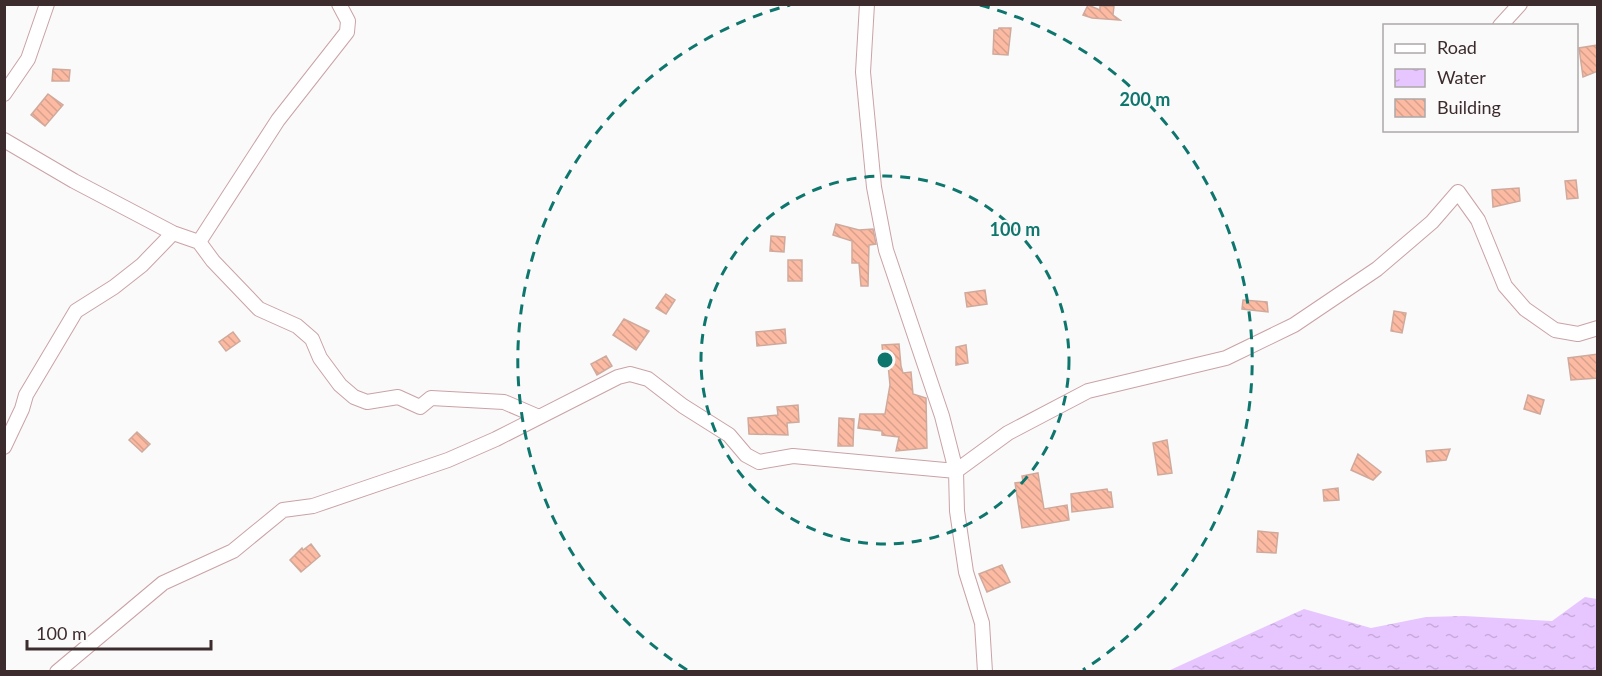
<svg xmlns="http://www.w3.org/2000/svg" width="1602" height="676" font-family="Lato,sans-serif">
<defs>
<pattern id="water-ripples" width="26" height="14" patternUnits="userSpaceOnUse" patternTransform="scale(1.5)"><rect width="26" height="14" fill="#e7c6ff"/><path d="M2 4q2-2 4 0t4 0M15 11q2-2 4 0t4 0" fill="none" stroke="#c7aadb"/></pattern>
<pattern id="building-back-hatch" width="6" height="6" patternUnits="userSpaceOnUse" patternTransform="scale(1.5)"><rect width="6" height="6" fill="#fcbaa2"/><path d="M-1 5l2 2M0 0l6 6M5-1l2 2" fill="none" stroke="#d9a08c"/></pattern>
</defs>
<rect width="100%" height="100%" fill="#fafafa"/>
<path fill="url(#water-ripples)" d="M1585,597L1597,599V671H1168L1304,609L1371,628L1426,617L1464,616L1552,621Z"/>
<path fill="url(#building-back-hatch)" stroke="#cfaa9c" stroke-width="1.5" d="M1088,5L1100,10V6H1114L1113,15L1120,20L1092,18L1083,15Z
M999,28H1011L1008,55L993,54L994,30H998Z
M1598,45V71L1583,77L1579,48Z
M53,69L70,70L69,81H52Z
M48,94L63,105L45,126L31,115Z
M1576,180L1578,198L1567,199L1565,181Z
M1519,188L1520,201L1493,207L1492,190Z
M836,224L859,230L873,229L876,244L869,245L868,286H861L859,263H852V241L833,235Z
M771,236L785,237L784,252L770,251Z
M788,260H802V281H788Z
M985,290L987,304L967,307L965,293Z
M666,294L675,300L666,314L656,308Z
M1243,300L1267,302L1268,312L1242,309Z
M1394,311L1406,313L1402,333L1391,331Z
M624,319L649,331L636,350L613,335Z
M785,329L786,343L757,346L756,332Z
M233,332L240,341L226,351L219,342Z
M899,344L901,366L903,373L911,372L913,394L926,398L927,448L896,451L899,437L882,435V431L858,428L860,414H885L890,385L887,354L883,355L882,345Z
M966,345L968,363L956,365V347Z
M1598,354V378L1571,380L1568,358Z
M606,356L612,366L597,375L591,364Z
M1528,395L1544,400L1540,414L1524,409Z
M798,405L799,422L787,423L788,435L749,434L748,418L778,415L777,407Z
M839,418L854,419L853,446H838Z
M137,432L150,444L142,452L129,440Z
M1167,440L1172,473L1158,475L1153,443Z
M1450,449L1446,460L1427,462L1426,451Z
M1358,454L1381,472L1373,480L1351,470Z
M1038,473L1044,509L1067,505L1069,520L1022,528L1015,483L1023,482L1022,476Z
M1338,488L1339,500L1324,501L1323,490Z
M1107,489L1108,492H1111L1113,507L1072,512L1071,494Z
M1258,531L1278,533L1276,553L1257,552Z
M311,544L320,556L301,572L290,560L302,548L303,550Z
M1002,565L1010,582L987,592L979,574Z"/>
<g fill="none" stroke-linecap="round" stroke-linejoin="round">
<g stroke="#caa2a6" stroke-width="16">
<path id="minor" d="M339,4L348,21L347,32L278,120L199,242L213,261L259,309L297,326L312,339L320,358L340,385L354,397L367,402L398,397L420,407L431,398L504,402L539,417
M867,4L863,72L874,187L886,250L942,416L956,471L957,511L966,572L982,623L985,672
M1500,26L1520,4
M4,94L28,59L47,4
M4,140L74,181L173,233L199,242
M4,447L22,409L26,395L76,311L114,287L142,265L173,233
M57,672L163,583L233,551L283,510L313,506L448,460L496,439L618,377L630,374L648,379L683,406L729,435L746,455L759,462L793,456L956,471L1008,433L1088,391L1226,358L1294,325L1377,269L1432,222L1458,192L1478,220L1505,286L1525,309L1555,330L1578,334L1598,328"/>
</g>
<use href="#minor" stroke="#fff" stroke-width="14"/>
</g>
<g fill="none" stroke="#0f766e" stroke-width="3" stroke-dasharray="10 8">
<circle cx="885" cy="360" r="184"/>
<path d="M687 670A368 368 0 0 1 790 5M980 5A368 368 0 0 1 1083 670"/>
</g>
<circle cx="885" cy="360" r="9" fill="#0f766e" stroke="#fafafa" stroke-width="3"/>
<g font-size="18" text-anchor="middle" font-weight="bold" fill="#0f766e" stroke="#fafafa" stroke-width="4.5" stroke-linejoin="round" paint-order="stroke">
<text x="1145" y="106">200 m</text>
<text x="1015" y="236">100 m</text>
</g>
<rect width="1602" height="676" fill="none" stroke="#3c2c2d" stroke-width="12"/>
<rect x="1383" y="24" width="195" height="108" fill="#fafafa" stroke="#aea8a8" stroke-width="1.5"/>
<rect x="1395" y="44" width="30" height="9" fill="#ffffff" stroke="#aea8a8" stroke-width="1.5"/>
<text x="1437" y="54" font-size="18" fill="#3c2c2d">Road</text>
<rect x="1395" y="69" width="30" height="18" fill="url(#water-ripples)" stroke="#aea8a8" stroke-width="1.5"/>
<text x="1437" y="84" font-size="18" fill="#3c2c2d">Water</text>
<rect x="1395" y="99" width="30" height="18" fill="url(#building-back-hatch)" stroke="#aea8a8" stroke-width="1.5"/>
<text x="1437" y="114" font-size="18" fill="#3c2c2d">Building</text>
<path d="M27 640v9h184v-9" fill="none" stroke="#3c2c2d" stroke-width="3"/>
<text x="36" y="640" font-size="18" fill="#3c2c2d" stroke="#fafafa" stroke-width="4.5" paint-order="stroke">100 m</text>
</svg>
